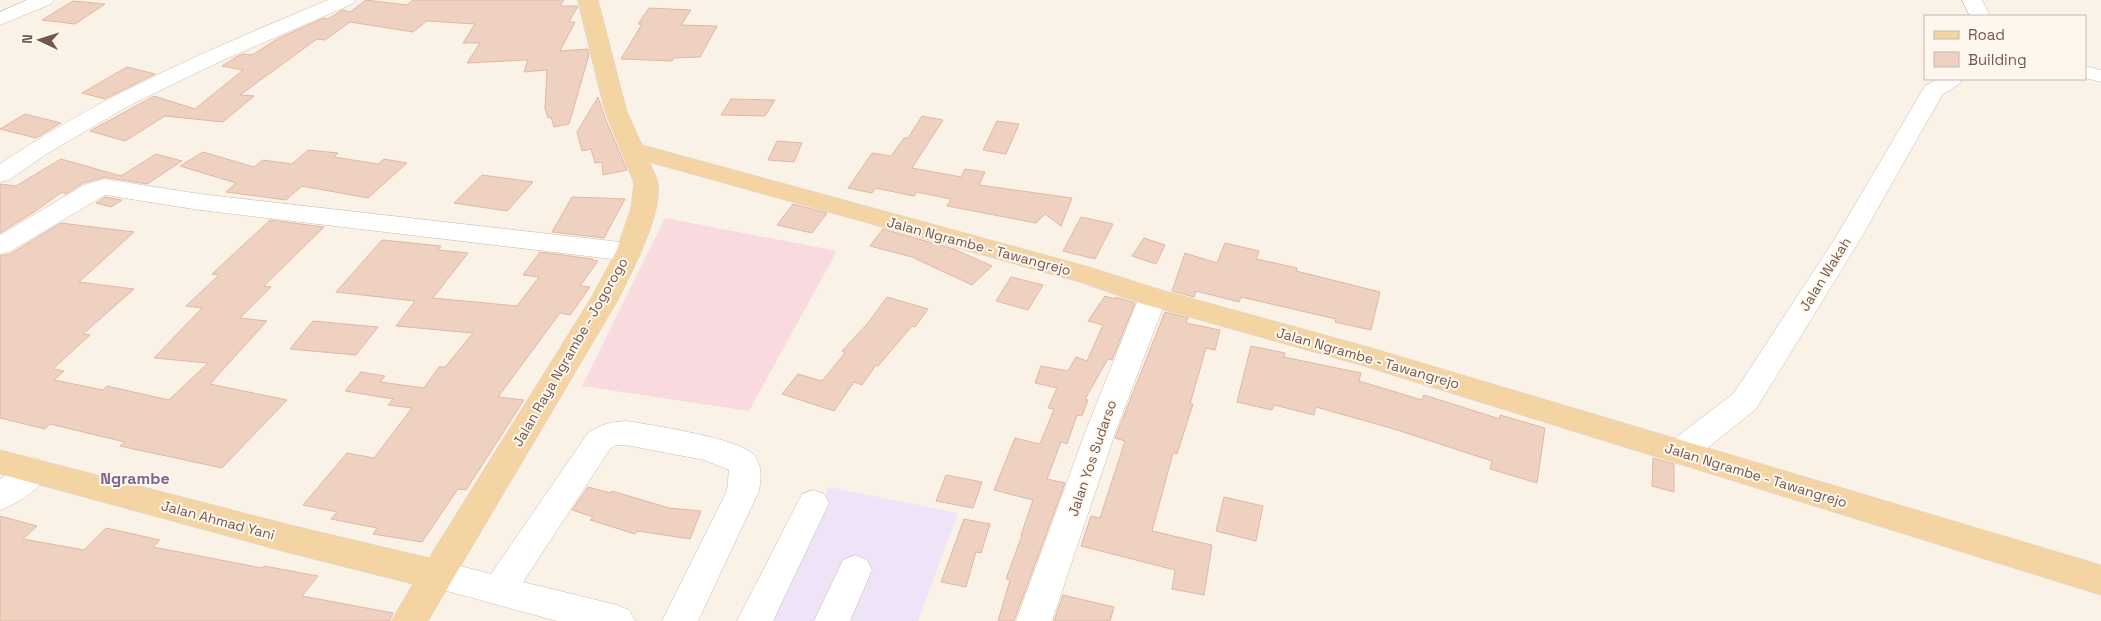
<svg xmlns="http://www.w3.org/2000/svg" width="2101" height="621" font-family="'Space Grotesk',sans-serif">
<rect width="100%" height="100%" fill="#fbf2e7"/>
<path fill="#efe3f7" d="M829,487L958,513L918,621H765Z"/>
<path fill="#f8dadf" d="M665,218L837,251L749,411L582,386Z"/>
<path fill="#eed1c0" stroke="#e0b8a1" d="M366,0L407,5L413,0H564L560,6H578L569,22H575L560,51L588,49L589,55L569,124L554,127L551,117L548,118L545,108L547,70L524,72L528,60L467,63L480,43H463L475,24L427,21L413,32L350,22L325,40L317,39L240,95L254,96L223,122L165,116L125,141L90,131L154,96L195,109L243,70L222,66L236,57L243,54L252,55L279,38L324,18L328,19L342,10L350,12Z
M73,1L105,4L75,24L42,20Z
M649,8L691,10L681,25L717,26L700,57L674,58L672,61L621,59L642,24H638Z
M127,67L155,74L105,99L82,93Z
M598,97L605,118L627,170L603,175L602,162L595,163L591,149L582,151L577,132Z
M731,99L775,100L765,116L721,115Z
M25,114L61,123L36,138L0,129Z
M922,116L943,120L912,168L961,177L965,169L985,172L979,185L1072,198L1061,226L1045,214L1036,223L947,206L951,199L917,192L914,196L875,188L872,193L848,188L872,153L891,156L904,138H908Z
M997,121L1019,124L1006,154L983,150Z
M777,141L802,143L794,162L768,160Z
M308,150L338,153L334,157L378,164L384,159L407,163L368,198L302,186L286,200L226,192L236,183L180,166L203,152L254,167L263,160L292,164Z
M156,154L182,161L147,184L104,177L83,183L66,194L62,192L34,212L0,233V184L16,186L61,159L121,176Z
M482,175L533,182L507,211L454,203Z
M105,197L122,200L111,207L96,203Z
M572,197L602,198L625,199L604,238L552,232Z
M793,204L827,213L812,233L777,225Z
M1081,217L1113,224L1095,259L1063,251Z
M270,220L324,227L264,286L271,287L240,318L267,321L210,384L287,400L222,468L120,446L125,442L50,424L45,429L0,418V256L10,254L61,223L134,232L79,282L134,289L83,334L90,335L53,369L64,371L54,380L103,390L107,386L169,400L208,363L154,358L202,308L186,306L219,275L212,274Z
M883,229L954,249L992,266L972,285L912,257L870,246Z
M1144,238L1165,245L1156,264L1132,256Z
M382,240L441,246L438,250L468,253L433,298L517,306L539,277L523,275L540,252L593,259L592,260L598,261L580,286L590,287L570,315L560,313L498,397L524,400L466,490L458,489L422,542L373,534L377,528L331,519L337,512L303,505L347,453L374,458L412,408L388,405L393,399L345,391L361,372L385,376L380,382L424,388L439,367H445L473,333L396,326L415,301L336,292Z
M1225,243L1259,251L1256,259L1297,268L1296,271L1380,292L1371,330L1335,322L1336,319L1241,297L1239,302L1196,291L1194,297L1172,291L1185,253L1217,263Z
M1011,277L1043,285L1028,310L996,301Z
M1105,296L1115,299L1116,297L1135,303L1112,360L1108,359L1085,399L1088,400L1082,416L1077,415L1067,444L1061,442L1047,479L1065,483L1014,621H998L1010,580L1006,579L1022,535H1021L1033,500L994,490L1015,438L1040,444L1054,409L1048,408L1057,388L1035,383L1041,366L1068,371L1076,357L1087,361L1103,325L1088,321Z
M887,297L928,309L915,327L912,326L878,366L876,365L862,385L854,382L834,411L782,394L798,374L822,381L845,353L842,351L868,323Z
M1165,312L1188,318L1186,323L1220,330L1215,350L1206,348L1190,404H1193L1177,454L1173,453L1152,531L1212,545L1204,595L1172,589L1175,570L1081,546L1091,516L1100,518L1125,441L1115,438Z
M313,321L378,327L356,355L290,349Z
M1251,346L1285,353L1284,357L1361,373L1359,381L1422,400L1424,395L1500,419V415L1545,428L1537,483L1490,469L1492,461L1394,429L1316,407L1314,415L1274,405L1272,410L1237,402Z
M1653,458L1674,464V492L1652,486Z
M946,475L982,482L973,508L936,501Z
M588,487L611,493L612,491L669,508L701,511L690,539L638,531L635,534L590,520L593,517L572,510Z
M1224,497L1263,506L1256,541L1216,531Z
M0,516L37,526L23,539L84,550L106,528L160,540L153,547L262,568L264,566L318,576L302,596L393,613L389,621H0Z
M964,519L990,524L981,553L976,552L966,587L941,582Z
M1063,595L1114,607L1110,621H1054Z"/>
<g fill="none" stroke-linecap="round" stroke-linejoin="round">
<g stroke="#ccbaad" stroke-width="1">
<path id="minor" d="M27,0H54L51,4L0,25V12Z
M328,0H355L352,4L219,62L132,104L48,153L9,180L0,182V164C102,95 215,47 328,0Z
M1962,0H1982L1990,16H1970Z
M2085,66L2101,70V82L2085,78Z
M1937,79H1962L1959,84L1942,95L1861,238L1756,409L1691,461L1680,464L1669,461L1664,452L1669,443L1734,393L1836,237L1922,91L1925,86Z
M104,179L200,194L629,243L638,246L642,252L638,258L629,261L200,210L105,195L9,252L0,254V235L84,185Z
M1153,288L1163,290L1167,297L1115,433L1052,621H1016L1085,433L1139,297L1143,290Z
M626,421C651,425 737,438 753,454C763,465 761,478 759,491L698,621H662L727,491L729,470L704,460L626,445H616L610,449L523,582L617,605L629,610L635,621H557L425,585L420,575L425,565L437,560L491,574L588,433C601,424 611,422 626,421Z
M34,458L45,462L50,471C41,488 18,504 0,510V479L23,462Z
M813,490L824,494L829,503L773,621H737L802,494Z
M855,555L867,560L872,570L850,621H814L843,560Z"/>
</g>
<g stroke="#d8d1cd" stroke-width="1">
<path id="major" d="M578,0H598L627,112L642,145L1089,267L1161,290L1368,347L2101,565V595L1364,366L1143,304L1080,282L649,162C652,168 657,177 658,184C662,216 632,271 618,300L428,621H391L413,584L290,553L0,474V450L290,525L429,558L591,298L616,252L631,208L634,183L605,112Z"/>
</g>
<use href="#minor" fill="#fff" fill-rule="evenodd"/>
<use href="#major" fill="#f5d4a4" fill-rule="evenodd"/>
</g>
<g text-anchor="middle" stroke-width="4" stroke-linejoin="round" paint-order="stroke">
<g font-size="14" fill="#73594d" stroke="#fef7ed">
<text transform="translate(979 246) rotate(15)" y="5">Jalan Ngrambe - Tawangrejo</text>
<text transform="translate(1825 274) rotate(-58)" y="5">Jalan Wakah</text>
<text transform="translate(570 352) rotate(-60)" y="5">Jalan Raya Ngrambe - Jogorogo</text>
<text transform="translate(1368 358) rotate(16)" y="5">Jalan Ngrambe - Tawangrejo</text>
<text transform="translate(1092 458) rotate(-71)" y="5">Jalan Yos Sudarso</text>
<text transform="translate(1756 475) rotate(17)" y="5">Jalan Ngrambe - Tawangrejo</text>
<text transform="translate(218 520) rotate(15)" y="5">Jalan Ahmad Yani</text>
</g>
<g font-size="16" font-weight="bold" fill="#7f658f" stroke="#fef7ed">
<text x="135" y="484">Ngrambe</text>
</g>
</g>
<rect x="1924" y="15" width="162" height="65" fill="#fef7ed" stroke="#c6b8ad"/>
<rect x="1934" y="31" width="25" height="8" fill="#f5d4a4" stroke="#c6b8ad"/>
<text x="1968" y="40" font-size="15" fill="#73594d">Road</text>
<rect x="1934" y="52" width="25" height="15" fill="#eed1c0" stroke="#c6b8ad"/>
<text x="1968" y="65" font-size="15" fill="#73594d">Building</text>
<g transform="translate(40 40) rotate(274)" stroke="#fef7ed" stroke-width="4" paint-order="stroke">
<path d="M0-4L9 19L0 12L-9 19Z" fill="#73594d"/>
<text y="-8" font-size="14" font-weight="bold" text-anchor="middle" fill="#73594d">N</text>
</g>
</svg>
